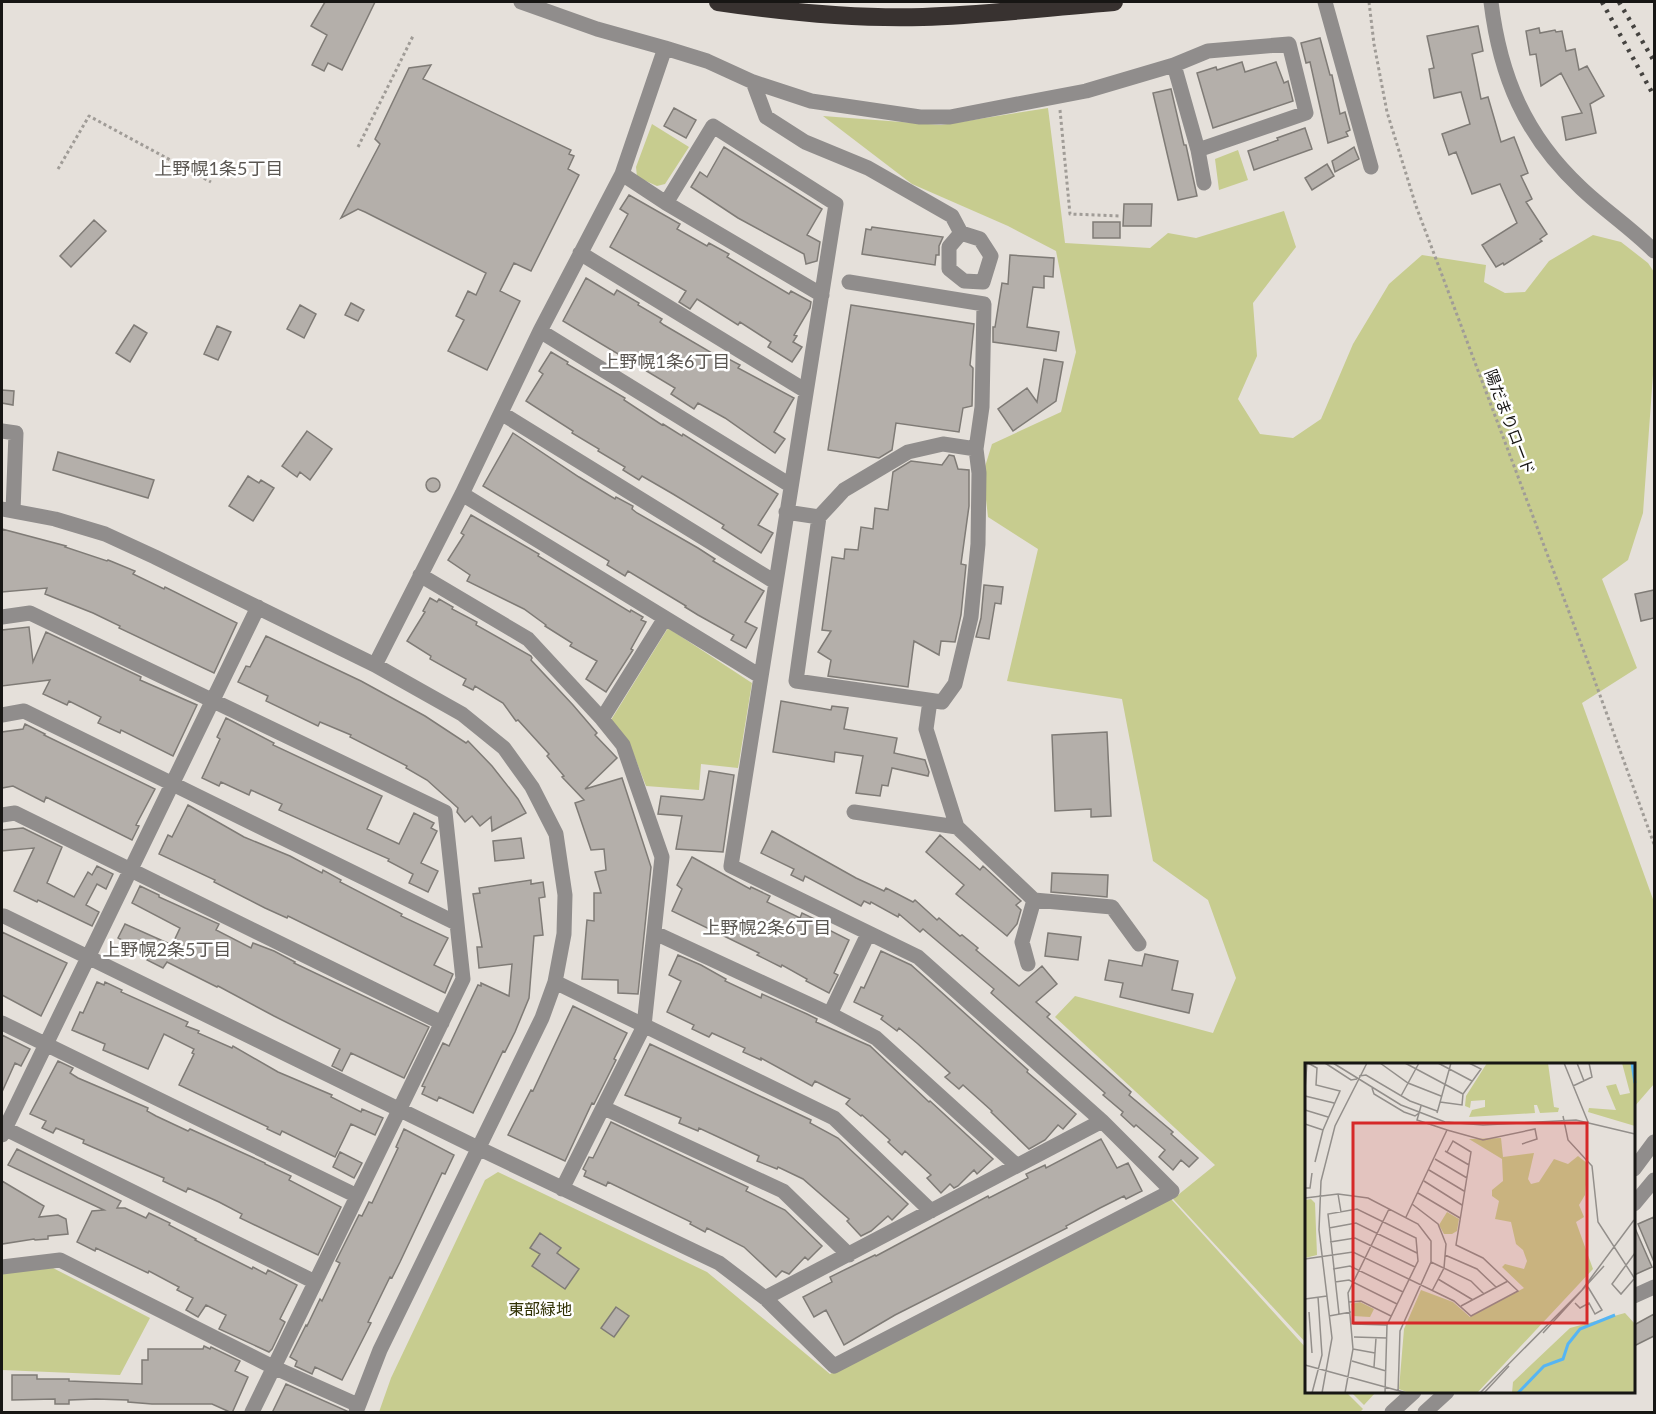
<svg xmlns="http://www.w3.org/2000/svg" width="1656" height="1414" font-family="Lato,'Noto Sans JP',sans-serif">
<rect width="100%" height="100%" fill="#e5e0da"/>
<path fill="#c7cc8f" d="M1048,108L1065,243L1150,248L1168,233L1196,238L1284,211L1296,247L1253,303L1257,356L1238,399L1260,434L1293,438L1321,419L1353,344L1389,284L1422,255L1486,265L1484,282L1505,293L1525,292L1549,261L1593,235L1621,242L1648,263L1654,272V361L1643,513L1628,560L1602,579L1637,668L1582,703L1654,902V1084L1634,1107V1064H1306V1343L1173,1199L1215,1165L1055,1017L1075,996L1213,1033L1236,978L1208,900L1153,861L1122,699L1007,681L1038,549L988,517L983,473L992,444L1061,412L1076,352L1056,251L1008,226L912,184L823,116L941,125Z
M652,124L689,147L665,184L657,186L637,177L636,167Z
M1238,150L1248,180L1219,190L1215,159Z
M668,628L752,683L738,768L701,764L699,790L646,786L630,745L611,720Z
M498,1172L707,1272L830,1374L1171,1199L1306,1348V1392H1346L1363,1409L1360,1412H379L391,1378L485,1180Z
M53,1268L150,1318L120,1375L2,1370V1273Z
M1351,1392H1376L1364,1405Z"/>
<path fill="#b4afaa" stroke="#7f7b76" stroke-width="1.5" d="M325,2H375L342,70L328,63L324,71L312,65L327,35L311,26Z
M1478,26L1483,51L1472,54L1481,99L1488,97L1501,142L1514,137L1528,173L1521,176L1532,199L1526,202L1547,234L1540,239L1542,241L1504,265L1503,263L1496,267L1482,245L1517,223L1500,184L1472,194L1456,152L1449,155L1442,134L1470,124L1461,92L1434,98L1429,69L1434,68L1427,36Z
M1539,28L1540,33L1555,30L1556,32L1562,31L1566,51L1575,49L1579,70L1587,66L1604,96L1590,104L1596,133L1566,140L1562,117L1582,113L1561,73L1541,86L1536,54L1530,55L1526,31Z
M1320,38L1330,75H1332L1340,114L1345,112L1350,130L1346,132L1348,136L1328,143L1310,62L1306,63L1301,43Z
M1242,62L1245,72L1276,62L1284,83L1288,81L1293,101L1213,128L1197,73L1216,67L1217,70Z
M431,65L423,79L571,150L569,154L574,156L568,169L579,175L531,271L514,263L500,291L520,301L487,370L448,351L464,320L456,316L468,291L476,295L486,273L365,212L358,209L341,218L380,144L375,139L409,68Z
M1171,89L1184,145H1186L1197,196L1178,200L1153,93Z
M674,108L696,120L686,138L664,126Z
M1305,128L1312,149L1254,170L1248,151L1278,140L1277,138Z
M724,147L822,209L807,235L820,242L817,261L806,264L804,254L738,218L691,187L700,172L707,177Z
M1354,147L1359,159L1335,172L1332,161Z
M1327,164L1334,176L1312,190L1305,178Z
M629,195L680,224L677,229L707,246L709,243L729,254L727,257L789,294L791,291L811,302L810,308L794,335L797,336L793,342L802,347L792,362L768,347L771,342L740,322L738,325L697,299L690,309L679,302L686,291L610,247L628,214L620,209Z
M1124,204H1152L1151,226H1123Z
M94,220L106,231L71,267L60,256Z
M1093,222H1120V238H1093Z
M872,227L943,237L939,246V255H936L935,265L862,254L866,229L871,230Z
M1010,255L1054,258L1053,277L1044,276V288L1033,287L1027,327L1059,332L1056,351L993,342V327H995L1002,283L1008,284Z
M586,278L614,295L617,290L639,303L638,305L662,319L660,322L664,325L722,359L723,356L740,365L738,368L794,398L774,432L785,439L775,453L725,418L698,403L694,409L671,394L675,388L563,321Z
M351,303L364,310L358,321L345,315Z
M300,305L316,314L304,338L287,329Z
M851,305L974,324L970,365L973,368L972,406L963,408L959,432L896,423L892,450L879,458L828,450Z
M134,325L147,333L130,362L116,353Z
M217,326L231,332L218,360L204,354Z
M551,352L568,362L567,364L625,398L624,400L662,425L663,424L682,436L683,434L778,494L758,525L773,533L761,553L722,528L724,525L673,494L642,476L639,480L623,470L625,467L598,451L599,449L572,433L573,431L526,401L543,374L539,371Z
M1044,359L1063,362L1056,401L1013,431L998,409L1027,388L1037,402Z
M2,390L14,391L13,405L2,403Z
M307,431L332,449L310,480L300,472L297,477L282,466Z
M513,433L579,477L615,499L616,497L633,506L632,509L637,513L698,548L715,559L713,561L764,591L745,622L757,628L746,648L731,640L734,635L698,615L685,607L686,606L628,571L625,576L607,565L609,561L483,486Z
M58,452L154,480L148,498L53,470Z
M949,455L954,456L958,469L969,470V506L961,564L966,565L961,615L955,642L941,641L939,655L914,641L908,687L828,676L831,660L818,652L831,631L822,630L832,557L844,559L845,549L858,550L861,527L873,529L875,508L888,510L893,472L911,461L942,465Z
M248,476L259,483L261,480L274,488L253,521L229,506Z
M426 485a7 7 0 1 1 14 0a7 7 0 1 1-14 0Z
M471,515L539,554L538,556L630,612L631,610L643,617L641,620L646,622L631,649L633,650L606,692L586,679L597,661L570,646L572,643L545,626L546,625L524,609L467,581L470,575L448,560L464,535L461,533Z
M2,529L66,546L65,547L107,561L108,560L135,571L133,574L164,589L165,587L237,623L214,673L119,628L120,626L93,613L45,594L47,588L2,592Z
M984,585L1003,587L1001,604L995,603L989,639L976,637L981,618Z
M1654,590V618L1641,621L1635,594Z
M430,598L437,602L439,599L453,607L452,609L477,622L476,625L531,656L532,658L531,660L573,705L597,733L595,735L617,758L585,789L622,778L651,867L638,994L618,993V980L582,979L587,920L594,921V893H601L595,872L606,870L604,849L591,850L575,803L584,800L562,777L564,776L547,756L549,754L518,720L516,721L503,703L475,686L473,690L463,685L466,679L430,659L431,656L407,641L425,612L423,611Z
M29,627L33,662L46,632L141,677L140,680L197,705L173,756L121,730L120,733L98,723L101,717L69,701L67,705L43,694L50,680L2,686V630Z
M266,636L361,681L425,716L466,743L468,741L492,766L518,799L526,813L492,831L491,817L480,826L472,816L465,822L457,812L458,808L427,780L406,768L407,766L350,737L351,735L320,722L318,726L266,701L268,696L238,682L246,666L250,667Z
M781,701L831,710L832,706L848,708L844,729L897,738L894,753L925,760L929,772L928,776L892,768L888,786L882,785L880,796L856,793L863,756L835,752L834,762L773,752Z
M226,718L274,743L273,745L382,796L367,829L399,844L414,813L434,823L431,828L437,831L421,863L438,871L428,892L409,883L413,874L388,861L389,859L279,810L282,804L251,790L249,795L221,782L219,786L202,778L220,739L217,737Z
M25,724L45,734L44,735L155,789L136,825L139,826L132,840L46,797L44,802L13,786L2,788V732L23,729Z
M1107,732L1111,816L1091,817V809L1055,811L1052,735Z
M709,771L734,775L723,852L676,849L682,816L658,814L661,796L702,800L704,799Z
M188,805L244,837L290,856L322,873L323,870L341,880L340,882L402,914L401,916L448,938L434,965L453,974L445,993L288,916L287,918L265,908L214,882L215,880L159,854L168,835L172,837Z
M23,828L62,847L47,883L74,897L88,872L92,875L97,866L113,874L106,889L97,884L86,905L99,912L92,926L38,900L37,902L14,891L34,848L2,851V830Z
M772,831L856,878L884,891L886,888L913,902L915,900L937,920L939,918L960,936L962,935L978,948L976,950L1019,986L1042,966L1057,984L1036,1002L1050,1014L1047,1017L1131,1092L1129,1095L1173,1132L1171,1134L1198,1158L1189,1167L1181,1160L1173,1170L1159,1157L1165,1150L1136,1125L1134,1127L1121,1115L1123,1112L1103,1095L1105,1093L991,993L994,989L923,929L920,932L899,914L898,917L871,902L870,904L864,901L861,906L805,876L803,881L791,875L794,869L761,853Z
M940,835L980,870L983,866L1021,901L1016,905L1021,910L1017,924L1007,936L956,894L964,885L926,852Z
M521,838L524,858L495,861L493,841Z
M692,857L750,889L751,887L770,896L767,902L800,918L802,913L825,924L823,927L849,940L834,973L838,975L829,993L806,981L807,979L782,965L781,967L757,955L759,953L672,911L682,889L677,885Z
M1052,873L1108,875L1107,897L1051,892Z
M531,880V884L543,882L545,897L539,898L543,935L534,936L529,998L515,1032L505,1052L503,1051L473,1113L439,1097L437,1101L422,1094L425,1087L422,1086L443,1043L449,1046L478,985L481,986V983L509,996L512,964L479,968L477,947H482L473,894L480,893L479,888Z
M140,886L159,895V897L219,924L216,930L251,948L253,943L274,951L295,962L294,963L429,1027L404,1078L351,1053L342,1071L332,1066L340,1049L274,1016L218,986L217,987L167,962L163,968L147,960L150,954L118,938L125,924L172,945L180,928L132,903Z
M2,932L67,963L41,1016L2,995Z
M1048,933L1081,937L1078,960L1045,956Z
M881,951L911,965L1028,1070L1027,1072L1076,1114L1063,1129L1058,1125L1045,1140L1029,1149L991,1112L992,1111L963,1085L959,1089L945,1077L950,1073L918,1044L899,1028L897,1031L881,1019L883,1016L854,1002L861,987L864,988Z
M1145,954L1178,961L1172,990L1193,994L1189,1013L1120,997L1123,983L1105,980L1109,960L1142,966Z
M678,955L701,965L726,979L725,981L761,998L762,994L807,1014L817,1019L816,1022L870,1046L929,1102L930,1101L993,1159L977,1174L974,1170L958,1186L954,1188L950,1184L941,1193L927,1178L931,1175L905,1151L902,1155L888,1142L890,1140L862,1115L861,1116L846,1104L850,1099L815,1081L812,1086L761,1058V1060L743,1052L745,1048L712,1033L709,1037L692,1029L694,1025L667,1012L681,981L669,975Z
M97,982L104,985L105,982L122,990L121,992L188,1022L186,1026L199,1031L198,1033L232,1048L233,1046L278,1072L332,1095L331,1097L361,1112L362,1109L383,1118L375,1135L351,1124L335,1157L282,1131L280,1135L267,1129L268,1127L179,1085L194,1054L192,1053L194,1049L164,1034L148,1069L103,1050L105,1044L72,1030L80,1012L83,1013Z
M573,1006L627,1033L614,1059L616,1060L594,1104L592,1103L565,1161L508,1135L531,1090L533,1091Z
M2,1035L30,1049L21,1066L15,1063L2,1092Z
M650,1044L811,1120L810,1123L838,1138L908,1204L892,1220L888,1216L871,1231L861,1236L847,1221L849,1219L803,1179L778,1167L777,1169L757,1161L759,1156L699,1128L698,1131L679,1123L681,1118L625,1095Z
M58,1061L73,1068L70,1073L78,1078L148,1108L147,1111L156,1116L188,1131L190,1129L265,1163V1164L291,1176L289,1180L341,1207L318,1255L240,1218L242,1214L219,1202L188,1188L186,1192L163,1181L164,1178L83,1143L84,1140L56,1128L53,1133L42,1128L46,1121L30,1114Z
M611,1122L748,1187L746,1191L785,1210L822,1246L808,1260L805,1257L789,1274L782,1271L776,1277L744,1247L707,1228L705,1232L690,1224L691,1222L608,1182L606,1186L584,1176L586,1171L583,1169L589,1157L593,1158Z
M404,1129L454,1155L445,1174L442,1173L400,1262L392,1278L390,1277L368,1322L371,1323L342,1380L315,1367L312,1374L295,1366L297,1361L290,1357L306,1325L307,1326L320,1299L322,1301L340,1263L336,1261L359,1215L362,1216L369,1202L372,1203L398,1148L396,1147Z
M1101,1139L1117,1168L1128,1163L1142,1191L1126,1199L1124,1196L1100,1208L1066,1226L1067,1228L895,1315L844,1345L826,1310L814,1317L803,1297L832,1282L830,1277L875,1255L876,1256L988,1196L989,1198L1028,1178L1026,1174L1045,1165L1046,1168Z
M17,1149L121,1201L117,1208H125L146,1218L149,1213L170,1223L169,1225L196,1239L195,1240L252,1269L253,1267L266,1274L268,1270L297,1285L280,1319L285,1322L272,1349L269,1352L219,1329L226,1315L206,1305L198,1317L186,1310L193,1298L177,1290L179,1287L149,1271L148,1273L96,1248L95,1251L77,1242L92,1211L104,1210L8,1165Z
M340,1152L362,1163L354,1178L333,1167Z
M2,1181L44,1206L39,1217L58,1215L66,1219L68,1234L48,1236V1239L35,1240L34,1239L2,1244Z
M1654,1217V1262L1638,1224Z
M1634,1226L1652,1267L1634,1275Z
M540,1233L561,1248L557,1253L579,1269L565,1289L532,1266L540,1254L530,1248Z
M616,1307L629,1316L614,1337L601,1328Z
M1654,1314V1336L1634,1346V1325Z
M204,1346L210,1349L211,1347L240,1361L235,1371L248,1377L232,1413L212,1404H152L128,1402V1400L96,1399L69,1400V1404H55V1399L12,1400V1375H37V1379H69V1381L142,1384V1360H148V1349H203Z
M286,1384L347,1411L346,1413H272Z"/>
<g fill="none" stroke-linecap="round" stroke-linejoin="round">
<path stroke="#a09c97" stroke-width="3" stroke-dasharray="3 3" stroke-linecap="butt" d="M1369,2L1374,44L1387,112L1416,206L1589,665L1654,844
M1060,110L1070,214L1121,216
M358,147L413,36
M58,169L89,116L211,182"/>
<path stroke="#908d8c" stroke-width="15" d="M1325,2L1371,167
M1491,2C1500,76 1525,136 1581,188C1604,210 1631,228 1654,251
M665,48L707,61L753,82L811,101L920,117H950L1086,91L1174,65L1208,51L1289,44L1306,113L1198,150
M1174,65L1198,150L1204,183
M753,82L766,117L805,142L868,168L952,216L961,233L949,247V269L964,281L983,282L991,256L980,239L961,233
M622,174L666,203L822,295
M580,253L806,391
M540,331L790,485
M501,413L775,582
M2,431L16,433L13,511
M462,494L760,676
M2,509L55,519L105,534L155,557L375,665L462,714L504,748L532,787L556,834L565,895L564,934L555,982L542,1018L380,1350L356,1412
M786,512L819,517L844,490L908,452L943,444L976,449
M819,517L796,681L942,702L955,684L971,617L978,544L979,473L976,449L982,407L984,304L849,282
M420,575L528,639L602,719L623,745L662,857L644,1026L562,1189
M2,617L30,613L445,812L463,979L252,1412
M375,665L462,494L540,331L622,174L665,48L597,29L521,2
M930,701L926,729L957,827L1034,900L1022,942L1028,964
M2,715L24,711L456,923
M602,719L665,618
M854,812L957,827
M2,815L15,813L442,1023
M1034,900L1112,907L1139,944
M2,916H4L478,1148L719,1263L765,1298L834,1366L1172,1191L1102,1121L918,957L731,866L836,204L713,126L666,203
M655,933L830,1014L876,1038L1016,1165
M555,982L834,1118L931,1211
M830,1014L868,934
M2,1023L357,1196
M604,1108L783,1191L849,1255
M2,1127L315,1282
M2,1135L258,607
M1634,1169L1654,1142
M1634,1204L1654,1180
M2,1267L60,1260L273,1367L358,1405
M1634,1296L1654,1287
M765,1298L1102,1121
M1392,1412L1414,1392
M1425,1412L1447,1392"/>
<path stroke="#383230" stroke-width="18" d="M718,2C785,12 855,19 923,17C987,15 1051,7 1114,2"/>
<path stroke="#454340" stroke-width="4.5" stroke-dasharray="3 6" stroke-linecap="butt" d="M1602,2L1654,96
M1619,2L1654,61"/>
</g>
<g text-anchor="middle" stroke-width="5" stroke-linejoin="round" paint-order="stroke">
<g font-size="16" fill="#171614" stroke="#fff">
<text transform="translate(1510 422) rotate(69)" y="6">陽だまりロード</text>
</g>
<g font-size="16" fill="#2f3003" stroke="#fff">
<text x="540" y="1315">東部緑地</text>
</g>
<g font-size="18" fill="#5b5752" stroke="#fff">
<text x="219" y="175">上野幌1条5丁目</text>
<text x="666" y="368">上野幌1条6丁目</text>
<text x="767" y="934">上野幌2条6丁目</text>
<text x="167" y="956">上野幌2条5丁目</text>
</g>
</g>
<g transform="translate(1305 1063)">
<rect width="330" height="330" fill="#e5e0da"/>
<path d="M182,0H243L249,44L254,45L253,49L235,50L232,42H229L230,50L164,54L167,47L180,44V37L166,38L165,45L160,43L161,33ZM317,0H330V63L283,49L284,45L311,47L301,23L311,21L315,32L325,30ZM196,75L198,94L229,90L223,116L226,121L234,119L249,96L263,101L273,93L283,101L280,132L274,142L279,154L271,159L288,206L172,330H104L94,326L99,266L116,227L148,239L165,254L219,225L197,204L200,201L219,206L222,198L218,187L211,181L206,159L190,156L194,138L187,133V127L198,118L197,96L164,76ZM6,136L10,140L12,192L0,195V137ZM142,149L154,156L152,168L147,171H139L134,162ZM55,239L69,246L65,254L48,253L46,241ZM320,250L330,261V330H207L208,319L265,265Z" fill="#c7cc8f"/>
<path fill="none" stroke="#56b5f3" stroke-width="3" d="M327,0L330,20M213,330L239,303L258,296L263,281L275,266L310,252"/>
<path fill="none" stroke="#938f8b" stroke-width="1.5" d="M3,0L12,5L11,22L35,28L18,67L10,99M20,0L46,17L52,16M28,0L96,42L140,59L178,62L271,57L330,71M75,0L103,20L136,33M100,0L158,31M133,0L167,18M259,0L283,59M272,0L279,18M54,13L61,12L105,38L132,48M268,23L287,14L284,0M67,25L69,31L99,49L110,53L114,50M0,26L2,0M0,33L29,40M96,33L114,0M135,39L157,42L158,31L176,6L164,0M0,47L23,54M132,50L146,0M258,53L263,77L287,103L293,159L330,216M0,61L18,67M142,67L178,77L230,66L232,76L217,81M140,88L164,102M130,96L162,115M124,107L159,128M119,118L157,142M0,125H5L7,110M113,130L155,155M33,131L36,149M0,135L33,131L63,135L113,161L126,178V199L95,268L93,330M107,141L133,161L141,181L139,205L127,228M101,154L142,67L112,57L116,43M24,165L51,160L112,190M25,179L50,175L110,204M140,192L172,206L191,224M0,196L48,189L149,238L166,253L213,228L178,195L151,182L166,89L148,78L142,89M126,199L166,218L179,231M28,206L45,203L98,229M133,216L168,237M329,216L316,231L307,221L330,190M30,219L44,217L92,241M0,236L22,233M44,239L56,238L86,253M270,240L275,245L284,240L290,251L297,247L283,224M156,243L203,218M4,249L7,290M34,251L23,151L52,146L111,175L113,198L82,262L80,330M24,253L46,249M48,261L82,262M238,270L299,203M49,274L82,275M48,286L70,290M47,298L81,308M0,302L102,330M69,304L71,275M7,330L17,292L13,234M17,330L27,275L14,167L16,118L30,63L62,0M40,330L48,286L43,230L84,146M175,330L277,227L329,157M179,330L204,303"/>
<path fill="#d62828" fill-opacity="0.15" stroke="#d62828" stroke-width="3" d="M48,60H282V260H48Z"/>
<rect width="330" height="330" fill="none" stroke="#171614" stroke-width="3"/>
</g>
<rect width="1656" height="1414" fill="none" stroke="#171614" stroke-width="6"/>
</svg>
